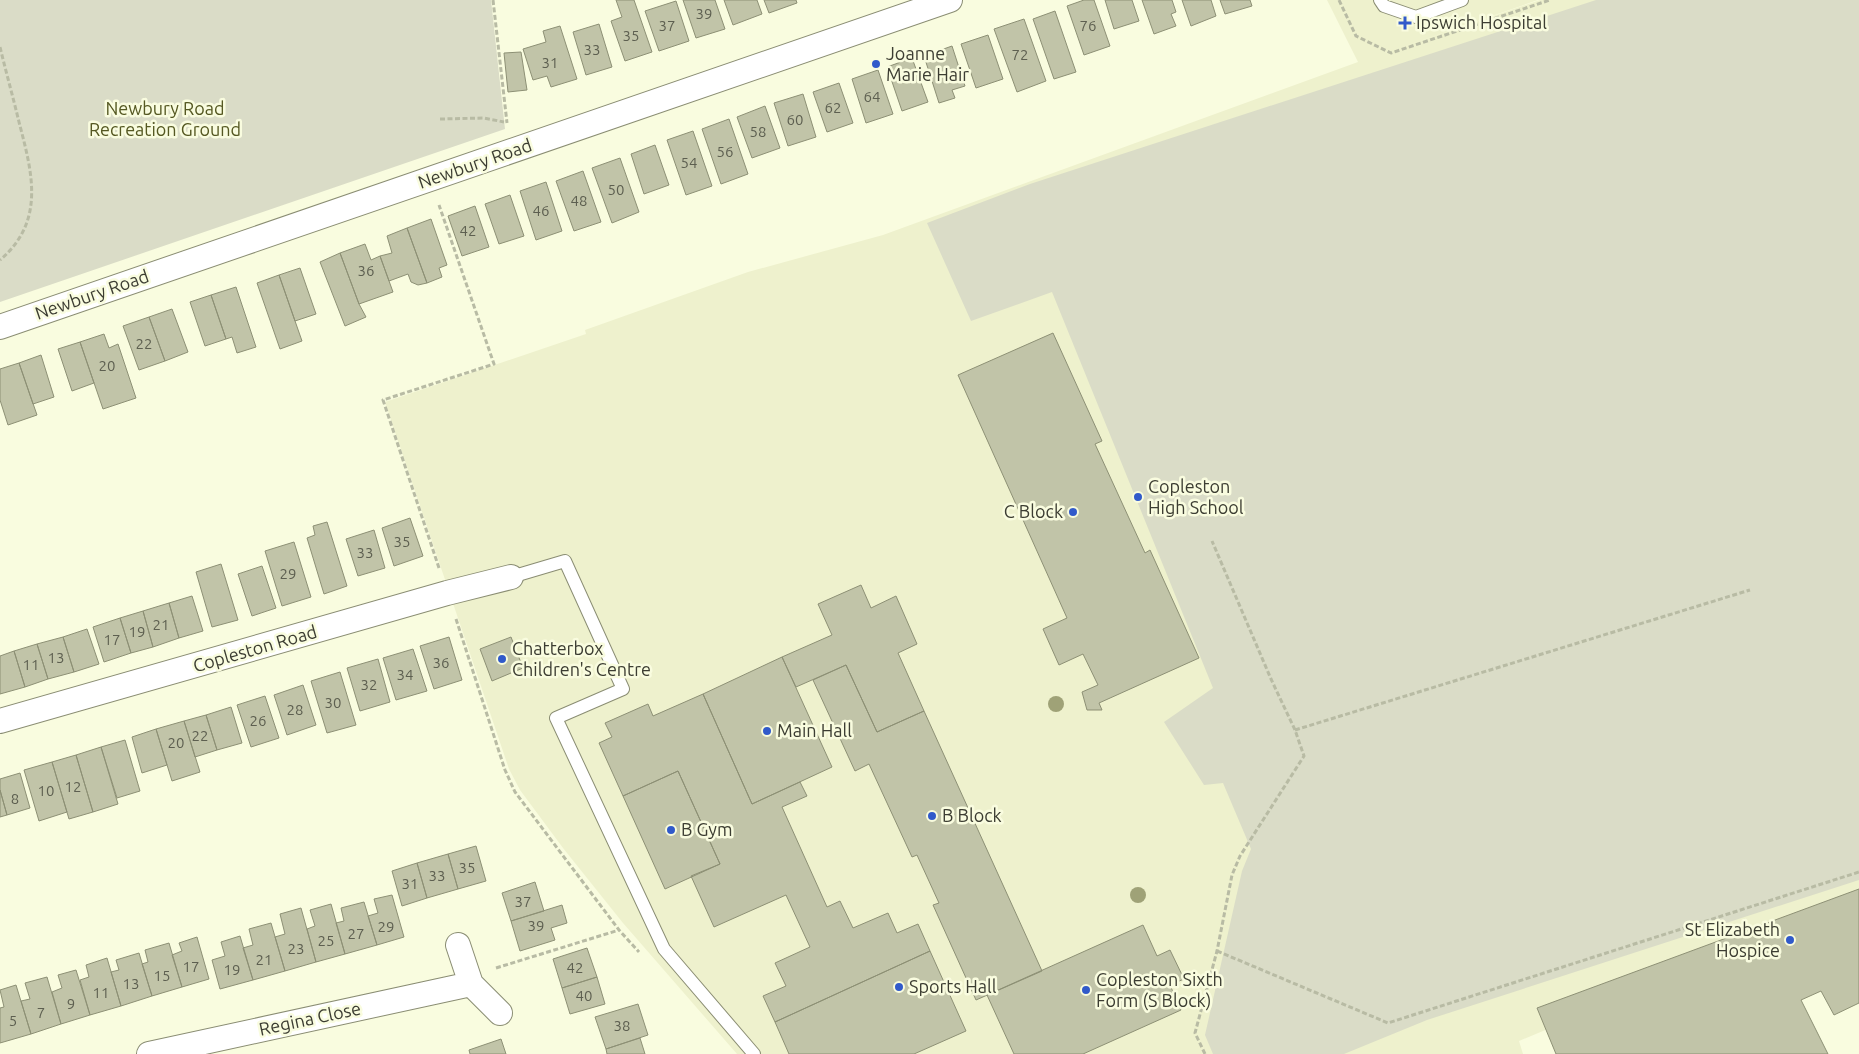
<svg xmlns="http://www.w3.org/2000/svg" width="1859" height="1054" font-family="Ubuntu,sans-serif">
<rect width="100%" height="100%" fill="#f9fcdf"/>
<path fill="#eef1cd" d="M1327,0H1538L1385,53L1540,0H1859V898L1519,1041L1523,1054H737L623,923L563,848L520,790L509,769L385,402L586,334L585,330L748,272L883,235L1358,62Z"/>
<path fill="#dadcc7" d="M0,0H491L505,129L0,302Z
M1596,0H1859V880L1427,1020L1344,1054H1213L1205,1035L1242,871L1251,849L1223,783L1204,785L1164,722L1213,688L1052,292L971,321L927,223L1030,184Z"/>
<path fill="#c1c4a8" stroke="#8d9075" d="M616,0H634L652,52L625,61L611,21L622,17Z
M683,0H715L725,29L696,38Z
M724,0H757L762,14L733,25Z
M764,0H796L797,3L769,13Z
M1084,0H1094L1110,46L1084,55L1067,6Z
M1105,0H1132L1139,21L1114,29Z
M1142,0H1172L1176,12L1171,14L1176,26L1154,34Z
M1182,0H1211L1216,16L1191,26Z
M1220,0H1250L1252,6L1225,14Z
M676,1L689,41L659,51L645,11Z
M1055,11L1076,72L1054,79L1033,19Z
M1024,19L1046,81L1017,92L994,29Z
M599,24L612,67L586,75L573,32Z
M560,26L577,79L551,87L547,76L533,80L523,49L546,42L543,31Z
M988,35L1003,79L976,88L961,44Z
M952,46L965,86L952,90L955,98L939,103L924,56Z
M521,52L527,90L508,92L504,53Z
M912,58L928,102L902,111L887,67Z
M878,70L893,114L866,123L852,79Z
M839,83L853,123L827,132L813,92Z
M803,94L816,137L788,146L774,103Z
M765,106L780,148L752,158L737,117Z
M729,119L748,174L721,184L702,129Z
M693,131L712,186L686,195L667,140Z
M655,145L669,185L644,194L631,154Z
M620,158L639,212L612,223L592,168Z
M583,171L601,222L574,231L556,181Z
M546,182L562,231L536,240L520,191Z
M510,195L524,236L499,244L485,204Z
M475,206L489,247L462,256L448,216Z
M431,219L447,265L439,268L442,277L427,283L407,228Z
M407,228L427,283L418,285L411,282L408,274L389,281L380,256L392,253L387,236Z
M365,244L371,260L380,256L393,292L359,304L340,253Z
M340,253L359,304L366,317L345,326L320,262Z
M300,268L316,314L295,321L279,275Z
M279,275L302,341L280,349L257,283Z
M236,287L256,347L237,353L232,337L226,339L211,295Z
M211,295L226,339L205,346L190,302Z
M172,309L188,352L165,361L149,317Z
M149,317L165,361L139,370L123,326Z
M1053,333L1102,441L1095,444L1145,553L1150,550L1199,658L1099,703L1102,710H1087L1082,692L1098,685L1083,654L1059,665L1043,629L1067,618L958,375Z
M104,334L109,348L118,344L136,398L103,409L80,342Z
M80,342L94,383L72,391L58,349Z
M41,355L54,397L33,404L19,363Z
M19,363L37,415L8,425L0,400V369Z
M410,518L423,556L394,566L382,528Z
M327,522L347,586L324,594L307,538L315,535L313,526Z
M374,530L385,568L358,576L346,539Z
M294,542L311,597L282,606L265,551Z
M221,564L238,620L212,627L196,572Z
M262,566L276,608L252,616L238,574Z
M861,585L871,608L896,596L917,644L898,653L924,711L877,732L846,665L796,687L782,657L832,635L818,604Z
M192,596L203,631L179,638L169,603Z
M169,603L179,638L153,647L143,611Z
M143,611L153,647L131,653L120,618Z
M120,618L131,653L104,662L93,627Z
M87,629L99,664L74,672L63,637Z
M63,637L74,672L48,679L37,644Z
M449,637L462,680L434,689L420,646Z
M511,637L523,668L492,681L480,649Z
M37,644L48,679L25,687L14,651Z
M413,649L427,691L396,700L383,658Z
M14,651L25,687L0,694V656Z
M782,657L832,767L752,804L703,694Z
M378,659L390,702L360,711L347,668Z
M846,665L877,732L924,711L1042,971L976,1000L933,905L939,903L917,855L912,857L869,764L855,771L813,680Z
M340,672L356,725L327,733L311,681Z
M303,685L316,725L287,735L274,695Z
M703,694L752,804L800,782L807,796L782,807L827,907L840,901L853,928L888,913L897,933L918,924L930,951L775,1022L763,996L786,986L775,963L810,947L786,895L714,927L691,876L720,864L678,771L623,796L599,743L612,737L605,723L648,704L653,716Z
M265,696L279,738L251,747L237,705Z
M231,707L242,743L217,750L206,715Z
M206,715L217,750L195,757L184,721Z
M184,721L200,772L172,781L156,729Z
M156,729L167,765L142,773L132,737Z
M125,740L140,791L117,798L101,747Z
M101,747L118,804L93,812L76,755Z
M76,755L93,812L69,819L52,762Z
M52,762L67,812L39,821L24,770Z
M678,771L720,864L665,889L623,796Z
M20,773L30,808L7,815L0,790V779Z
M0,790L7,815L0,817Z
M476,846L486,881L458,889L448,854Z
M448,854L458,889L427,898L417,863Z
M417,863L427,898L402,906L392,871Z
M535,882L544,911L511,921L502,893Z
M1859,889V1003L1834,1015L1821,991L1801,1000L1828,1054H1556L1537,1008Z
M392,895L404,937L377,945L368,916L378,913L374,899Z
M364,902L377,945L345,954L336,923L344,921L341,908Z
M331,904L345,954L316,962L307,929L315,926L310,910Z
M562,905L567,923L551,928L555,940L520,951L511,921Z
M301,908L316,962L285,971L275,937L285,934L280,914Z
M271,923L285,971L253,980L243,948L253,945L249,929Z
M1143,925L1157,956L1170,950L1184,979L1170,985L1181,1010L1083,1054H1014L987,995Z
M240,936L253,980L220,989L212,960L225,956L221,942Z
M197,937L209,979L182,987L172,955L182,951L179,943Z
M169,943L182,987L152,996L142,964L148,962L145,950Z
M587,948L597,977L562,988L553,959Z
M930,951L966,1031L914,1054H789L775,1022Z
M139,953L152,996L121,1006L111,972L119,970L116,960Z
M107,958L121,1006L90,1015L80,980L89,977L86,965Z
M76,970L90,1015L61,1024L52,992L62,988L58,975Z
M47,977L61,1024L31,1034L21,1001L30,999L25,983Z
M597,977L605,1004L570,1014L562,988Z
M16,985L31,1034L0,1043V1008L4,1007L0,990Z
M638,1004L648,1035L606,1049L595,1017Z
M640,1038L645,1054H607L606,1049Z
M501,1039L506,1054H470L469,1050Z"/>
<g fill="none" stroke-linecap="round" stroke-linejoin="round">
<g stroke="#8a8d73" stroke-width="14">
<path id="service" d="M1380,0L1384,6L1416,17L1462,0
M511,577L565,561L623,689L556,718L664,949L754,1054"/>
</g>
<g stroke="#8a8d73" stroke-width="26">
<path id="minor" d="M0,327L950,0
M0,721L447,593L511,577
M458,945L471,984L500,1013
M149,1054L471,984"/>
</g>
<path stroke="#b8bba4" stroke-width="3" stroke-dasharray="5 2.5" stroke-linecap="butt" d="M493,0L507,123
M1339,0L1356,36L1391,53L1550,0
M0,47C6,72 13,97 19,122C32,172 46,221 0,260
M440,119L484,118L504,122
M439,568L383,400L494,364L439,205
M456,619L505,770L515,792L619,930L639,952
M1295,730L1750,590
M1217,951L1388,1023L1859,872
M496,968L619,930
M1205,1054L1195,1033L1217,951L1232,875L1240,856L1304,756L1295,730L1271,679L1212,541"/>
<use href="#service" stroke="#fff" stroke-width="12"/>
<use href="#minor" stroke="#fff" stroke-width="24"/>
</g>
<g fill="#9fa277">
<circle cx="1056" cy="704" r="8"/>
<circle cx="1138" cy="895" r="8"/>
</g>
<g fill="#315aca" stroke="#f9fcdf" stroke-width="2">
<path d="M1402.5 15.5h5v5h5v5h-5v5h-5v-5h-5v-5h5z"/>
<circle cx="876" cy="64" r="5"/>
<circle cx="1138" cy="497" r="5"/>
<circle cx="1073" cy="512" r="5"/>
<circle cx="502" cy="659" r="5"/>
<circle cx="767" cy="731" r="5"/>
<circle cx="932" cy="816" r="5"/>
<circle cx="671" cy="830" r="5"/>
<circle cx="1790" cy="940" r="5"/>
<circle cx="899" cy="987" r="5"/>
<circle cx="1086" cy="990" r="5"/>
</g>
<g text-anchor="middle" stroke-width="5" stroke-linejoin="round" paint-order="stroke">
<g font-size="15" fill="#5d5f50">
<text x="704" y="19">39</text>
<text x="667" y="31">37</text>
<text x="1088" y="31">76</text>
<text x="631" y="41">35</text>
<text x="592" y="55">33</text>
<text x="1020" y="60">72</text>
<text x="550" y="68">31</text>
<text x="872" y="102">64</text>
<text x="833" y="113">62</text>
<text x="795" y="125">60</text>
<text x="758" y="137">58</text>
<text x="725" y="157">56</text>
<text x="689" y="168">54</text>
<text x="616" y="195">50</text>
<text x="579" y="206">48</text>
<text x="541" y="216">46</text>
<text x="468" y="236">42</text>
<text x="366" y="276">36</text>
<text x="144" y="349">22</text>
<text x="107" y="371">20</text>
<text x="402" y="547">35</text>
<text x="365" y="558">33</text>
<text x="288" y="579">29</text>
<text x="161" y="630">21</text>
<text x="137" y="637">19</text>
<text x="112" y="645">17</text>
<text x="56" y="663">13</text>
<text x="441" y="668">36</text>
<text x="31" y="670">11</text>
<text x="405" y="680">34</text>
<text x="369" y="690">32</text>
<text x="333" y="708">30</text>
<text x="295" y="715">28</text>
<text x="258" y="726">26</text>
<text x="200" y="741">22</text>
<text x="176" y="748">20</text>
<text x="73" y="792">12</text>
<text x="46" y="796">10</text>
<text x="15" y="804">8</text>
<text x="467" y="873">35</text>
<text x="437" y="881">33</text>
<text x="410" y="889">31</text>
<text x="523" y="907">37</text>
<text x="536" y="931">39</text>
<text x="386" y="932">29</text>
<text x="356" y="939">27</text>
<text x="326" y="946">25</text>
<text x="296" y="954">23</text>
<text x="264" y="965">21</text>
<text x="191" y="972">17</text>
<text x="575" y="973">42</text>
<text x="232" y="975">19</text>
<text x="162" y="981">15</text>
<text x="131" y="989">13</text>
<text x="101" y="998">11</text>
<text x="584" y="1001">40</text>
<text x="71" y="1009">9</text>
<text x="41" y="1018">7</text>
<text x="13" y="1026">5</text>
<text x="622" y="1031">38</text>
</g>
<g font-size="18" fill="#3c3d32" stroke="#f9fcdf" text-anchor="start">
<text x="1416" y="29">Ipswich Hospital</text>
<text x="886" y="60">Joanne<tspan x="886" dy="21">Marie Hair</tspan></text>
<text x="1148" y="493">Copleston<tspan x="1148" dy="21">High School</tspan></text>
<text x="1063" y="518" text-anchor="end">C Block</text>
<text x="512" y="655">Chatterbox<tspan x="512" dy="21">Children's Centre</tspan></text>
<text x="777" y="737">Main Hall</text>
<text x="942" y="822">B Block</text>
<text x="681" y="836">B Gym</text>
<text x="1780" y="936" text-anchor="end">St Elizabeth<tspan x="1780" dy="21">Hospice</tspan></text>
<text x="1096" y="986">Copleston Sixth<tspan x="1096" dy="21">Form (S Block)</tspan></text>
<text x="909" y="993">Sports Hall</text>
</g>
<g font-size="18" fill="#555822" stroke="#f9fcdf">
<text x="165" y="115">Newbury Road<tspan x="165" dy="21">Recreation Ground</tspan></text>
</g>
<g font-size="18" fill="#3c3d32" stroke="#f9fcdf">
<text transform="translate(475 164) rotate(-19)" y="6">Newbury Road</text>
<text transform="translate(92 295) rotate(-19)" y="6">Newbury Road</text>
<text transform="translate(255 649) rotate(-16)" y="6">Copleston Road</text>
<text transform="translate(310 1019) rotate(-12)" y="6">Regina Close</text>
</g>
</g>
</svg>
